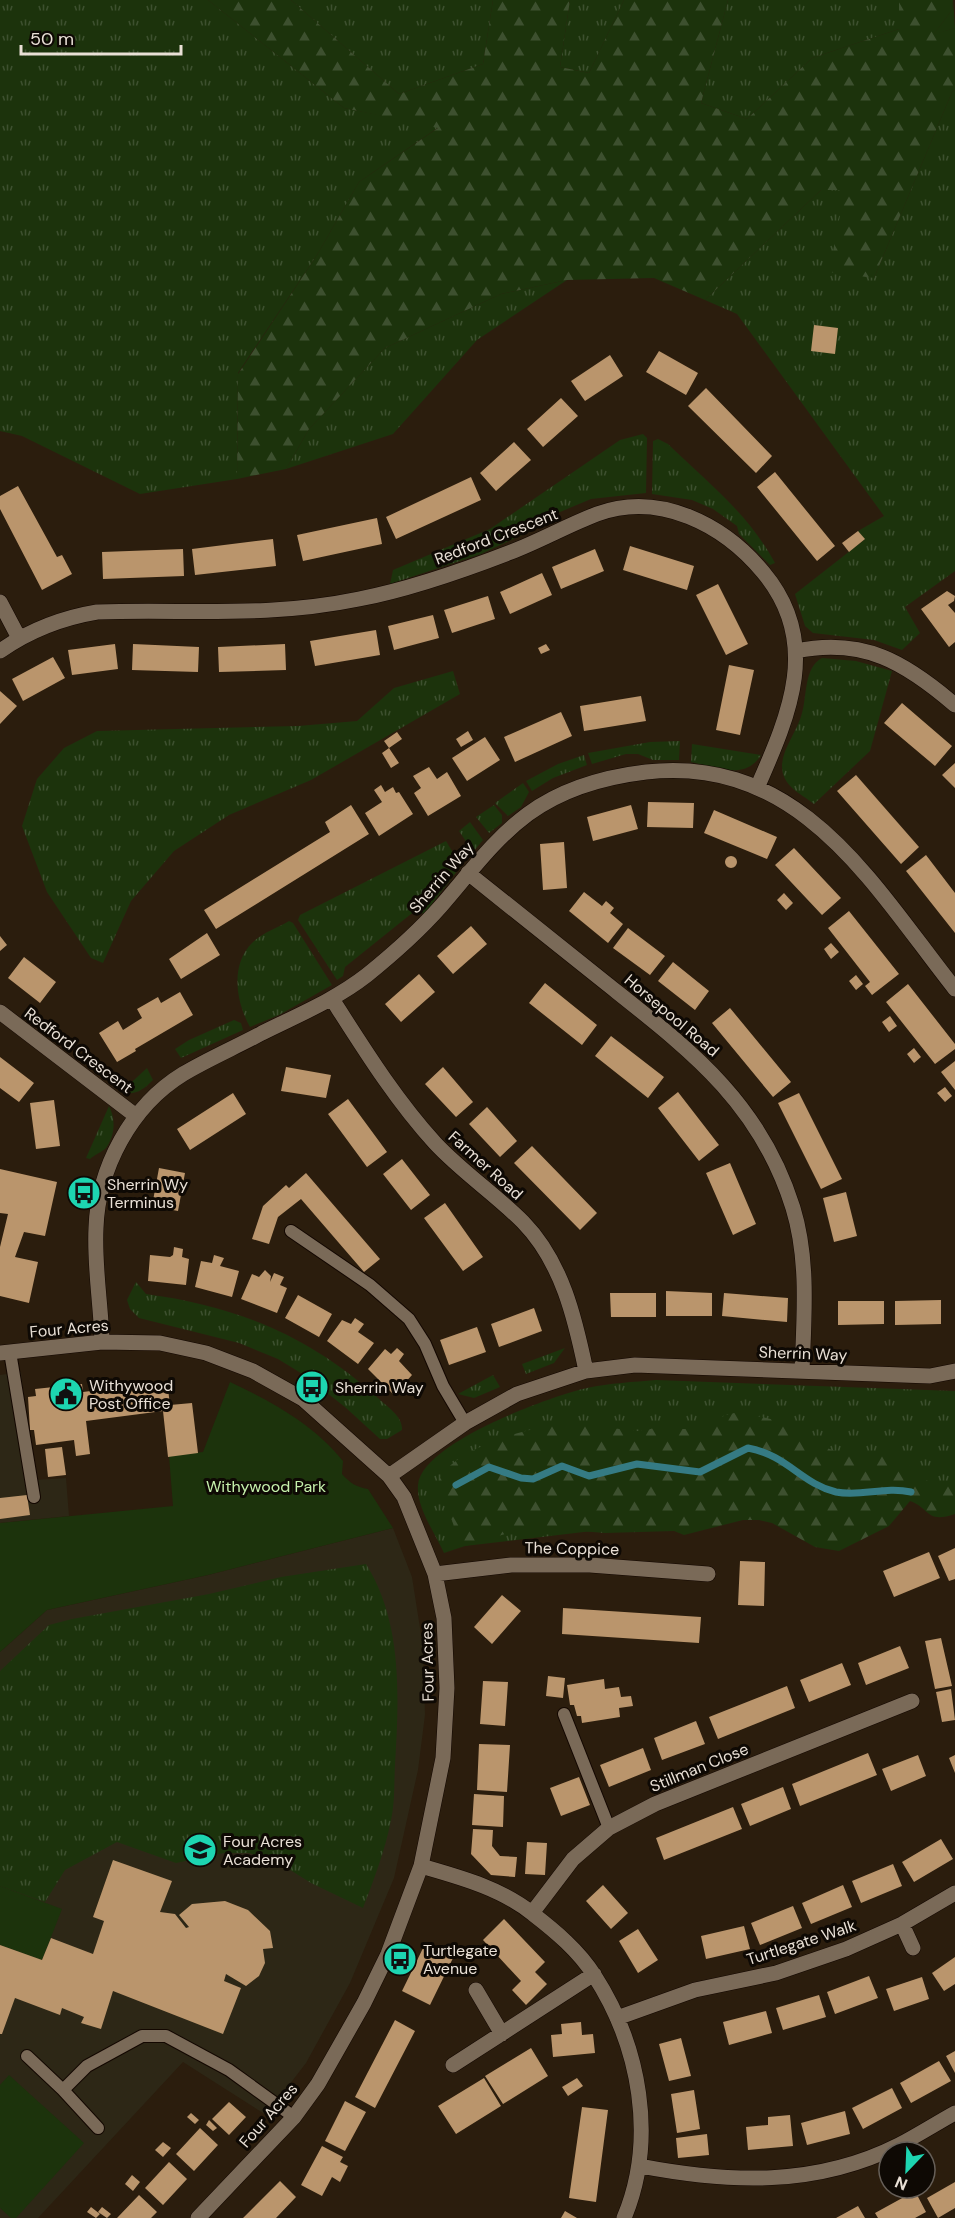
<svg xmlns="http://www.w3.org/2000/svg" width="955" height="2218" font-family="'DM Sans',sans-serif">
<defs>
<pattern id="grass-tufts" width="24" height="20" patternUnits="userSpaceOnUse" patternTransform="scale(1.5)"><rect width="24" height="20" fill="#1c330c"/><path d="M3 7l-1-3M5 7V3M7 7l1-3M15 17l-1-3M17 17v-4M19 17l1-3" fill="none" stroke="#3d502f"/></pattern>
<pattern id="forest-firs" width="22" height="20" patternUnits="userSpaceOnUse" patternTransform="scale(1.5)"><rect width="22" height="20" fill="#1c330c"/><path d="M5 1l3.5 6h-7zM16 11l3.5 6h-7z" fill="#3d502f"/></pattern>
</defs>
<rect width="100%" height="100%" fill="#2b1d0d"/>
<path fill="#2d2716" d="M21,1372L35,1480L66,1478L69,1516L0,1523V1375Z
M393,1528L412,1577L423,1647L425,1715L418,1770L394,1878L350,1983L306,2063L266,2115L183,2062L38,2218H0V1652L47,1610L208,1575Z"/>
<path fill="url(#grass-tufts)" d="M0,0H208L344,108L439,127L359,182L317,255L238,373L237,479L140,494L22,436L0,431Z
M291,0H493L483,64L399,94Z
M570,0H624L589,73L560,67Z
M728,0H899V29L812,58L747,119L701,103Z
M953,0L955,28L933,35L952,10Z
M955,90V571L905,607L920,633L902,650L874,640L813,633L805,626L795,594L864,540L858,531L884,516L737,314L705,300L821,190L845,189L874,278L952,92Z
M567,280L477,340L393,434L286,469L309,429L385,348L501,294Z
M643,434L647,438L646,493L591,499L541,520L535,529L481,554L390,584L393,570L490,529L620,440Z
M658,439L668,444C708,483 748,513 775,563L770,565L739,534L737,526L713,509L692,500L652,494L653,441Z
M822,658L856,661L892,671L870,751L814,804C800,793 782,786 782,766C782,749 798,730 802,713C807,696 804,667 822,658Z
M453,671L460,694L311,780L229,815L174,851L131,901L103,963L91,958L47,892L22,826L37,779L64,748L97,731L298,726L357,721L394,688Z
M680,741L679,760H653L638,754H626L592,764L588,753L650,742Z
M692,744L761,755C745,781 717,767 691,762Z
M584,755L587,765L553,778L532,791L526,781L558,764Z
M523,783L529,792L521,807L508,816L495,803Z
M494,805L502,815V823L489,833L476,817Z
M470,822L483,840L473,852L459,831Z
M446,841L461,866L425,913L411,914L345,967L343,976L337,980L298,920L300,915Z
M289,921L293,923L332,985L279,1015L250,1027C236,1002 230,965 252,943C262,933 277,928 289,921Z
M234,1020L241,1023L243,1030L181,1058L175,1049L189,1040Z
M147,1068L153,1080C143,1090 135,1096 121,1092Z
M109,1106C116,1120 115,1135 106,1148C102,1152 94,1155 90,1159L86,1158Z
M136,1282L146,1294C236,1306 310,1336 378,1398C387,1407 403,1416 402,1430L387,1439H380L345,1407L304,1375L278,1359L239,1343L139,1318L130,1309L127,1300Z
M565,1348L554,1363L526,1374L522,1364Z
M493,1375L500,1387L474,1398L458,1394Z
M656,1380L955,1391V1488L465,1546L444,1553C435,1533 416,1507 418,1485C421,1443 551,1396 587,1388C610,1383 633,1382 656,1380Z
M366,1564C403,1623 399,1698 395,1765C394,1783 395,1803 391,1820C385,1851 374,1879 363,1908L311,1883L279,1863L249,1853H224L176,1863L117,1842L65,1870L45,1902L0,1886V1671L49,1625L72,1619L209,1594L281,1577Z"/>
<path fill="url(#forest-firs)" d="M208,0H291L399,94L483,64L493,0H570L560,67L589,73L624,0H728L701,103L747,119L812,58L899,29V0H953L952,10L934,34L955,28V90L952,92L874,278L829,272L845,190H821L705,300L654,278L567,280L501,294L385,348L309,429L286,469L237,479L238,374L317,255L359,182L438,128L344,108Z
M734,1413C758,1415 783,1420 804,1433C815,1441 823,1448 836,1451C857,1456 879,1449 899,1459C927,1474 917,1486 955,1484V1514C926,1524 930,1508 910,1501L889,1526L839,1551L815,1547L772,1523L759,1520H743L684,1535L674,1531L605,1533L528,1527L465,1546L438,1493C431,1453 534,1425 565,1424C588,1423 614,1429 638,1431C648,1431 655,1427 664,1425C670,1424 676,1429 681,1429C695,1430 719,1416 734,1413Z"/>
<path fill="#1c330c" d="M230,1382C272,1402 313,1424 343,1461L342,1474C350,1483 356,1487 368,1489L393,1528L208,1575L47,1610L0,1652V1523L173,1506L169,1456L203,1452Z
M0,1886L62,1909L42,1960L0,1945Z
M9,2075L84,2143L16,2218H11L0,2208V2085Z"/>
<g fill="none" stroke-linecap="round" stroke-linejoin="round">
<path stroke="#357b84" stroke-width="7" d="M456,1485L489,1467L521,1478L533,1479L562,1466L589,1476L637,1464L700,1472L748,1448C787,1455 802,1484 836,1492C861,1497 885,1486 911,1492"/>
</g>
<path fill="#ba956c" d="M814,325L838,328L835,354L811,351Z
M659,351L698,373L686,395L646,372Z
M610,355L623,376L585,401L571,381Z
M706,388L772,456L756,473L688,406Z
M561,398L578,416L543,447L527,429Z
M514,442L531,460L496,491L480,473Z
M775,472L835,546L817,561L757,487Z
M471,477L481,500L396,539L386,517Z
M18,486L57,557L62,555L72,574L42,590L0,509V496Z
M377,518L382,544L303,561L297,535Z
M858,531L865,539L849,552L842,543Z
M273,539L276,566L195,575L192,549Z
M630,546L694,566L687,590L623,570Z
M183,549L184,576L103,579L102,552Z
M595,549L604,571L561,589L552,567Z
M542,573L552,595L510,614L500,592Z
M718,584L748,644L726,655L696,595Z
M947,591L955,596L954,601L948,605L955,613V642L949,647L921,609Z
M488,596L495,619L452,633L444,610Z
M433,615L439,638L394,650L388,626Z
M376,630L380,655L315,666L310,641Z
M115,644L118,669L72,675L68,650Z
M133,644L199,647L198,672L132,670Z
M285,644L286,670L219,672L218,647Z
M546,644L550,650L541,654L538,648Z
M53,657L65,678L23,701L12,679Z
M729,665L754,670L740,735L716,730Z
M0,691L17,706L0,724Z
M641,696L646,721L584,731L580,706Z
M902,703L952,746L935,766L884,723Z
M561,712L572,736L515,762L504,737Z
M468,731L473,740L461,747L456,739Z
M397,732L402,739L389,748L384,741Z
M485,737L500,760L467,781L452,758Z
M389,748L399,763L391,768L382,753Z
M955,763V788L942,775Z
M429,767L437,779L447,772L461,796L428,816L414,793L421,788L413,776Z
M856,775L919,847L901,864L837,791Z
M381,785L385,792L393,787L396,793L399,792L413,814L379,836L365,813L382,802L374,790Z
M648,802L694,803L693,828L647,827Z
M351,805L369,834L216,929L204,910L330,832L325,822Z
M631,805L638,829L593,841L587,817Z
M714,810L777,837L767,859L704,833Z
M564,842L567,888L543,890L540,844Z
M794,848L841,898L822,915L775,865Z
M926,855L955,893V933L906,871Z
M725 862a6 6 0 1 1 12 0a6 6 0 1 1-12 0Z
M584,892L602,906L606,901L614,908L610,913L623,924L608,943L569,911Z
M784,893L793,903L786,910L777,900Z
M849,911L899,974L872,995L865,986L870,982L828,928Z
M471,926L487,944L453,974L437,956Z
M628,928L665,956L650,975L613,948Z
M207,933L220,955L181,979L169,959Z
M0,936L7,945L0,951Z
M831,943L839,952L831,959L824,949Z
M24,957L56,982L40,1003L8,978Z
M673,962L709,991L695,1010L658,981Z
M419,974L435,992L401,1022L385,1004Z
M856,975L863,984L856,990L849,981Z
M545,983L597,1025L582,1045L529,1003Z
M908,984L955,1044V1049L935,1064L886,1002Z
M180,992L193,1015L135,1049L136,1051L117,1062L99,1033L118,1021L123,1030L142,1018L137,1009L158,997L161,1003Z
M730,1008L791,1082L773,1097L712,1023Z
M890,1016L897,1026L889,1032L882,1022Z
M611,1036L664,1077L648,1098L595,1056Z
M914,1048L921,1057L914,1063L907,1054Z
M0,1057L34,1083L19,1102L0,1088Z
M955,1061V1090L941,1072Z
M286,1067L331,1075L326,1098L281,1091Z
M443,1067L473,1102L456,1117L425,1084Z
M945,1087L952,1096L945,1102L937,1093Z
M678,1092L719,1145L699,1161L658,1108Z
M233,1093L246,1114L190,1150L177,1129Z
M799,1093L842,1179L821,1189L778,1103Z
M348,1099L387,1152L367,1167L328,1114Z
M54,1100L60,1146L36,1149L30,1103Z
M487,1107L517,1141L500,1157L469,1124Z
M532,1146L597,1213L580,1230L514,1163Z
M402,1159L430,1195L411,1210L383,1174Z
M730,1163L756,1224L733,1235L706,1173Z
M159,1168L185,1173L178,1211L152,1206Z
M0,1169L57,1182L45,1236L24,1232L15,1257L38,1262L29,1303L0,1296V1247L8,1214L0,1213Z
M306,1173L380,1259L364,1272L301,1199L278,1217L269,1244L252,1239L263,1206L286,1185L289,1188Z
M846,1192L857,1236L834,1242L823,1198Z
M445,1203L483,1257L463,1271L424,1218Z
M174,1247L183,1249L182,1257L189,1259L186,1285L148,1281L150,1255L170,1257L173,1255Z
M214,1255L224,1258L220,1266L239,1271L232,1297L195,1287L201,1261L212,1263Z
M265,1270L271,1276L270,1282L274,1273L284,1277L280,1285L287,1288L277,1313L241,1299L252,1274L259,1277Z
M666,1291L712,1293V1316H666Z
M610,1293H656V1317H611Z
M724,1293L788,1298L787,1322L722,1316Z
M298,1295L332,1314L319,1337L285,1318Z
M941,1300V1324L895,1325V1301Z
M838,1301H884V1324L838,1325Z
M534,1308L542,1331L499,1347L491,1324Z
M355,1318L364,1324L358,1332L374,1343L358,1364L327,1341L342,1320L351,1324Z
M477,1327L486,1352L449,1365L440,1340Z
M397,1348L404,1354L399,1361L412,1375L394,1395L368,1369L385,1349L391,1354Z
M158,1382L159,1390L168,1389L170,1405L192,1403L198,1453L168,1457L163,1411L86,1421L90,1454L76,1456L74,1440L36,1445L34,1430H30L28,1397L36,1396L35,1389L82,1384L83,1392Z
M62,1447L66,1475L48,1477L45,1449Z
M27,1495L30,1515L0,1519V1498Z
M955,1548V1579L949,1581L938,1556Z
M929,1552L940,1578L894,1597L883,1571Z
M740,1561L765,1562L764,1606L738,1605Z
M502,1595L521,1611L492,1644L474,1627Z
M563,1608L701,1617L699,1643L562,1634Z
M941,1638L952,1686L935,1689L925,1641Z
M900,1646L909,1668L866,1685L858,1663Z
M842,1663L851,1685L809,1702L800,1680Z
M548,1676L565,1678L563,1698L546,1696Z
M604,1679L605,1689L619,1687L621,1697L631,1696L633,1706L619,1708L620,1717L582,1723L581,1716H577L574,1705H570L567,1685Z
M483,1681L508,1682L505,1726L480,1724Z
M787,1686L795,1708L718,1739L709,1717Z
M951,1689L955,1720L942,1722L936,1692Z
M696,1721L705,1744L662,1760L654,1738Z
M479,1744L510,1745L507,1792L477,1790Z
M643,1748L651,1770L609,1787L600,1765Z
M868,1753L877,1775L800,1806L792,1784Z
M918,1755L926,1776L891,1791L882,1769Z
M955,1755V1773L949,1758Z
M579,1777L590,1805L561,1816L550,1788Z
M783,1787L791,1809L750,1826L741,1804Z
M474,1794L504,1796L503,1827L472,1825Z
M733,1807L742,1829L664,1860L656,1838Z
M473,1829L493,1830L492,1846L500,1856L517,1857L515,1877L491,1875L471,1854Z
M941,1839L953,1859L914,1882L902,1862Z
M527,1842L547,1843L545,1875L525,1874Z
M113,1860L172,1881L160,1912L175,1914L186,1928L189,1927L179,1915L192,1904L225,1901L248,1910L270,1931L273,1948L263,1949L265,1963L259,1976L246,1986L226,1974L224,1981L241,1988L223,2034L113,1991L101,2029L81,2023L84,2017L62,2008L60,2015L15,1998L2,2034H0V1945L42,1960L51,1938L93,1954L104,1921L93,1917Z
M893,1864L902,1886L861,1903L852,1881Z
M603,1885L628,1913L611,1929L586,1901Z
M843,1885L852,1907L811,1924L802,1903Z
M793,1906L802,1928L760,1945L751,1923Z
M504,1919L545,1962L535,1972L547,1984L526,2005L512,1990L521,1981L483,1940Z
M744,1926L750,1949L706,1959L701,1936Z
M638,1929L658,1960L638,1973L619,1941Z
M426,1942L454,1956L430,2005L402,1991Z
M955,1957V1984L944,1991L932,1973Z
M869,1976L878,1998L835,2014L827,1992Z
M922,1977L929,1999L894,2011L886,1989Z
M819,1995L826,2017L783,2030L776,2008Z
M766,2011L772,2033L729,2045L723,2022Z
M395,2020L415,2031L375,2108L355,2097Z
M581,2022L582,2035L593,2034L595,2053L553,2057L551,2035L562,2034L561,2024Z
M681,2038L691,2076L669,2081L659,2044Z
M531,2048L548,2076L503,2104L485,2076Z
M955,2051V2073L946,2056Z
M939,2061L951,2081L911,2103L900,2083Z
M484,2078L501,2106L456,2134L438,2106Z
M577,2078L583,2086L568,2096L562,2087Z
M892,2088L902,2108L863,2129L852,2108Z
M694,2090L700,2129L677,2133L671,2094Z
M345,2101L366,2112L345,2151L325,2141Z
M229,2102L246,2117L229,2135L212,2119Z
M582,2107L608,2110L596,2202L569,2198Z
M845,2111L850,2134L807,2145L801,2123Z
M191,2113L199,2120L195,2124L187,2117Z
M790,2115L793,2146L748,2150L746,2127L768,2125V2117Z
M209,2120L217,2128L213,2131L206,2125Z
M200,2128L218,2145L194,2171L176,2154Z
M707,2134L709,2155L678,2158L676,2138Z
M163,2142L171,2148L163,2157L155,2150Z
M322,2146L343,2157L340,2162L348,2166L340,2182L332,2177L322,2196L301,2185Z
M169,2162L187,2179L163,2205L145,2188Z
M132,2175L140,2182L133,2191L125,2184Z
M280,2181L296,2197L276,2218H243Z
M955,2182V2208L938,2218L927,2198Z
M915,2191L926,2212L915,2218H878L875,2213Z
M139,2195L157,2212L151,2218H117Z
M858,2206L865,2218H836Z
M91,2207L100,2214L96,2218L87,2212Z
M102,2207L111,2214L107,2218L98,2212Z
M565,2211L577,2218H561Z"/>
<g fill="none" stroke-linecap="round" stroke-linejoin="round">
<g stroke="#130700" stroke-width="14">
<path id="service" d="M291,1231L370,1285L409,1319L425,1344L443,1386L465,1423
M10,1352L34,1497
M564,1714L609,1828
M27,2056L63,2090
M98,2128L63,2090L87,2066L142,2036H166L229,2070L294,2117"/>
</g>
<g stroke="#130700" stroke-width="16">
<path id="minor" d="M0,602L19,638
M0,651C30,630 61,618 97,612C188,609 267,618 359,599C411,589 462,571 511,552C540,541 568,525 597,514C660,491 724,525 763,572C822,642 789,715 757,788
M796,651C864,637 906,663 955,705
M468,873C514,910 560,947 607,984C690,1050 760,1102 793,1208C809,1260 804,1317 802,1371
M332,999C364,1049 395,1099 435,1143C462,1172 495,1194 523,1222C562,1262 575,1318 586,1371
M0,1012L136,1116
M102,1342C101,1304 94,1266 96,1228C98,1168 131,1106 183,1074C208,1059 236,1047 262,1033C298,1015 335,1000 367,975C393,954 419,931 441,906C469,874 493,840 528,814C562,789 604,777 646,772C801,755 872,884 955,989
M0,1353L102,1342L160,1343L206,1353L253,1371L303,1399L389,1476L404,1497L435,1574L444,1618L447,1688L443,1758L421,1866L388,1954L364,2003L318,2084L294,2117L198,2218
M389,1476L465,1423L517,1394L586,1371L635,1365L902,1375L930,1376L955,1371
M435,1574L511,1565H590L708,1574
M421,1866C459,1877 501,1888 533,1914C555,1931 579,1951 594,1975C640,2046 657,2139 624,2218
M532,1913L573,1859L609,1828L655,1804L912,1701
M902,1924L913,1948
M476,1990L502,2034
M617,2018L695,1990L776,1973L846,1949L902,1924L955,1893
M453,2065L594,1974
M640,2166C729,2183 816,2187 899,2145C918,2135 937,2123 955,2113"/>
</g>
<use href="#service" stroke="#7a6a58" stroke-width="12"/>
<use href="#minor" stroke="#7a6a58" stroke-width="15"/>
</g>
<defs>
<g id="bus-disc" transform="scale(1.725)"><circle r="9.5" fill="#1dd5b1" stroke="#0e0904"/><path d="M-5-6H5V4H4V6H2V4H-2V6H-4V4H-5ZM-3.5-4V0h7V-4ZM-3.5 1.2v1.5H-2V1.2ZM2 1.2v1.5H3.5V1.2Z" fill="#111"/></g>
<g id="civic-disc" transform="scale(1.725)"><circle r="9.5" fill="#1dd5b1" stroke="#0e0904"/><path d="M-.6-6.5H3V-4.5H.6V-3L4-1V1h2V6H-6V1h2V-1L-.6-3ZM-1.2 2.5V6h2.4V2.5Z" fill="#111"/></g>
<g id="school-disc" transform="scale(1.725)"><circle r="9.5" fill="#1dd5b1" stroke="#0e0904"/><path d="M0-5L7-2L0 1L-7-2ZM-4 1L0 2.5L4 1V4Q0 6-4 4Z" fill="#111"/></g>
</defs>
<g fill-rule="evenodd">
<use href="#bus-disc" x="84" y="1193"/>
<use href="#bus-disc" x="312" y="1387"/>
<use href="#civic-disc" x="66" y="1394"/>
<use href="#school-disc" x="200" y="1850"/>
<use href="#bus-disc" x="400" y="1959"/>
</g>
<g text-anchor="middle" stroke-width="6" stroke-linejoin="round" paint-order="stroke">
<g font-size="16" fill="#e9e0d6" stroke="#0e0904">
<text transform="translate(496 536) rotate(-21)" y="6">Redford Crescent</text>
<text transform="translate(441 877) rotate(-49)" y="6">Sherrin Way</text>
<text transform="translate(672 1015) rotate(40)" y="6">Horsepool Road</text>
<text transform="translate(79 1050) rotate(37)" y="6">Redford Crescent</text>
<text transform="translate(486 1165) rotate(42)" y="6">Farmer Road</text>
<text transform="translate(69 1328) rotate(-5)" y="6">Four Acres</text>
<text transform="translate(803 1353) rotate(2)" y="6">Sherrin Way</text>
<text transform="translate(572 1548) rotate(1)" y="6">The Coppice</text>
<text transform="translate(427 1662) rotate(-91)" y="6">Four Acres</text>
<text transform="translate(699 1767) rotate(-22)" y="6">Stillman Close</text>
<text transform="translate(801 1942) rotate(-18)" y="6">Turtlegate Walk</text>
<text transform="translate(268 2115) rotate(-49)" y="6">Four Acres</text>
</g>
<g font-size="16" fill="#e9e0d6" stroke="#0e0904" text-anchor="start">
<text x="107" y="1190">Sherrin Wy<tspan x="107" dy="18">Terminus</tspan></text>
<text x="89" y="1391">Withywood<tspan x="89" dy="18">Post Office</tspan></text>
<text x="335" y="1393">Sherrin Way</text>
<text x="223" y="1847">Four Acres<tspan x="223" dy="18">Academy</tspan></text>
<text x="423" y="1956">Turtlegate<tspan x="423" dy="18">Avenue</tspan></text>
</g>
<g font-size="16" fill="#c6f1ac" stroke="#0e0904">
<text x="266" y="1492">Withywood Park</text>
</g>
</g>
<g transform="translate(907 2170) rotate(203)"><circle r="28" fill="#0e0904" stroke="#665f58" stroke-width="1.5"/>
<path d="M0-4.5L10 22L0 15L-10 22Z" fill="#1dd5b1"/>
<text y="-9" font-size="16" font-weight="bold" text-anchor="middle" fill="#e9e0d6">N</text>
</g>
<path d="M21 45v9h160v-9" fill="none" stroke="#e9e0d6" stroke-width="3"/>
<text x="30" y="45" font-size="18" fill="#e9e0d6" stroke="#0e0904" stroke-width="4.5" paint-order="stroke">50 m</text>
</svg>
